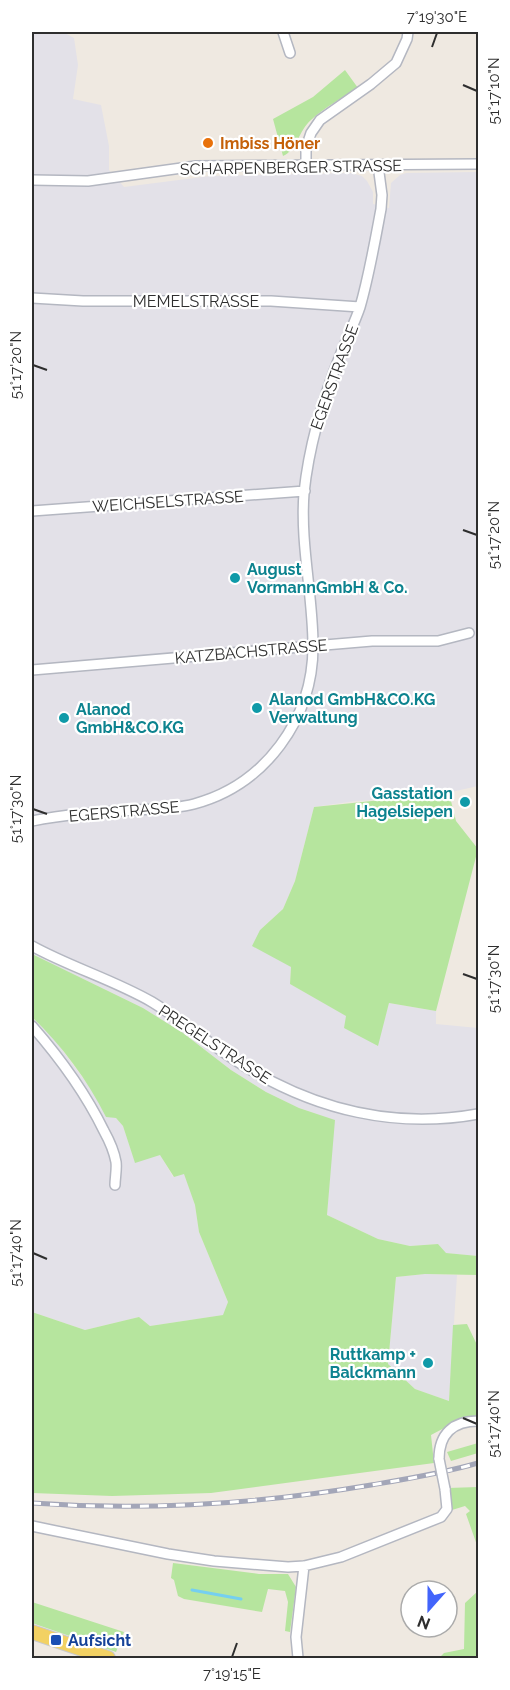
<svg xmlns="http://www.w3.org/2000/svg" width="510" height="1690" font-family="Raleway,sans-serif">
<rect width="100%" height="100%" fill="#efe9e1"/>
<path fill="#e3e1e8" d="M32,32H63L74,38L78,65L73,99L101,105L109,146V170L124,187L210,176L351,173L362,176L367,181L373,192V204L389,208L391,183L400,175L406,173L478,172V786L438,795L356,801L314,807L295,881L283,909L260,930L291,967L290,984L347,1016L377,1046L389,1003L436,1011V1024L478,1028V1256L445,1253L438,1244L410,1246L378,1239L327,1215L334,1120L299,1108L266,1092L231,1070L183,1033L143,1008L32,954Z
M32,1017L55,1040L96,1096L106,1116L116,1118L123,1126L135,1162L160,1154L173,1177L184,1173L195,1205L199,1232L228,1302L224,1315L150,1326L139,1317L85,1330L32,1312Z
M425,1274L457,1275L449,1401L415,1389L388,1364L396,1277Z"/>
<path fill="#b6e59e" d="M345,70L358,88C342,98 325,107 311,120C299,130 297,150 283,156L273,119L313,97Z
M449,793L456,821L478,849L436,1011L389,1003L378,1046L344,1028L346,1016L290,984L291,967L252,946L260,930L283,909L295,881L314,807Z
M32,954L143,1008L183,1033L231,1070L266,1092L299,1108L335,1120L327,1215L378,1239L410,1246L438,1244L446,1253L478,1256V1275L425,1274L396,1277L388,1364L415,1389L449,1401L453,1325L467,1324L478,1347V1417L448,1426L431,1435L434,1463L211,1493L112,1496L32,1493V1312L85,1330L139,1317L150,1326L223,1315L228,1302L199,1232L195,1205L184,1174L174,1177L160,1155L135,1163L123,1126L116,1118L106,1117C87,1079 62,1046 32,1017Z
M478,1443V1453L451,1461L447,1452Z
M478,1487V1548L466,1514L470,1511L465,1506L452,1510L448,1488Z
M173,1563L259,1574H288L296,1587L290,1632L285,1631L288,1602L285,1591L268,1589L262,1612L184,1599L178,1596L174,1580L171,1578Z
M478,1591V1658H452L449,1656L446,1658H439L444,1653L464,1649L465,1603Z
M32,1602L124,1632L116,1652L32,1623Z"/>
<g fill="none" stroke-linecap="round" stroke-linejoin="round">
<path stroke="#75cff0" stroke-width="3" d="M192,1590L241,1599"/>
<g stroke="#b4b7c1" stroke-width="12">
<path id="street" d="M283,32L290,53
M306,165V148L311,133L320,120L371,84L396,63L407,39L408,32
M32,180L88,181L196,166L478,164
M32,298L83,301H271L360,307
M32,511L305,491
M32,670L372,641H438L469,633
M32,821C65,814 101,812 135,810C154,809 175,809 194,804C265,785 313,719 313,646C313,595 300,544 304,493C309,444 323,398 341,353C347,338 355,322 360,307C369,276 375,241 381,209L382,195L378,165
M32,946C70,967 114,980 152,1002C185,1022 214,1048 246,1067C317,1110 396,1129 478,1114
M32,1026C60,1058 85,1092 104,1131C109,1140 114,1151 116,1162C117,1169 115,1178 115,1185
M439,1459C439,1434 453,1421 478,1421
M32,1526L168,1554L214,1561L288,1567L304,1566L341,1557L441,1517L447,1509L445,1489
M298,1658L296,1637L304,1566"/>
</g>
<g stroke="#c9c9c9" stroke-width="16">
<path id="primary" d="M32,1632L108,1658"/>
</g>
<use href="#street" stroke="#fff" stroke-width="9"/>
<use href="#primary" stroke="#f2d163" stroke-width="14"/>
<g stroke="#a3a6b8" stroke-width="5">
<path id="rail" d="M32,1503C145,1511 259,1504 371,1485C407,1479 444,1473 478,1463"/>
</g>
<use href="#rail" stroke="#fff" stroke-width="3" stroke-dasharray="9" stroke-linecap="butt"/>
<g stroke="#b4b7c1" stroke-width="12" stroke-linecap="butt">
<path id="street-bridge" d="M439,1459L445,1489"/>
</g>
<use href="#street-bridge" stroke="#fff" stroke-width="9"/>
</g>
<path fill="none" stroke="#2e2e2e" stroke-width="2" d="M432,47L437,33M463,85L477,91M33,365L47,370M463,530L477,535M33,809L47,814M463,974L477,979M33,1253L47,1259M463,1418L477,1424M232,1657L237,1643"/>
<circle fill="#e8710a" stroke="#fff" stroke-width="2" cx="208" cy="143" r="6"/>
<g fill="#0f9aa8" stroke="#fff" stroke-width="2">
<circle cx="235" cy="578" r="6"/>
<circle cx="257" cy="708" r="6"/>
<circle cx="64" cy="718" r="6"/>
<circle cx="465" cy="802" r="6"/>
<circle cx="428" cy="1363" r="6"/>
</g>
<rect fill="#1a4fb4" stroke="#fff" stroke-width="2" x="50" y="1634" width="12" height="12" rx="3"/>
<g text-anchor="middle" stroke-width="4.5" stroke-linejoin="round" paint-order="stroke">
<g font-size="16" font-weight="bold" fill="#c56008" stroke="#fff" text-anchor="start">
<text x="220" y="149">Imbiss Höner</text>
</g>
<g font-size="16" fill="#2e2e2e" stroke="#fff">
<text transform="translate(291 167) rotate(-1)" y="6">SCHARPENBERGER STRASSE</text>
<text x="196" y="307">MEMELSTRASSE</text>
<text transform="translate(334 377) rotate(-70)" y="6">EGERSTRASSE</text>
<text transform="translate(168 501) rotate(-4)" y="6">WEICHSELSTRASSE</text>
<text transform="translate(251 651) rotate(-5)" y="6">KATZBACHSTRASSE</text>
<text transform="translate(124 811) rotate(-5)" y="6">EGERSTRASSE</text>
<text transform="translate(215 1044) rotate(33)" y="6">PREGELSTRASSE</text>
</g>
<g font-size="16" font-weight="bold" fill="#0d838f" stroke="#fff" text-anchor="start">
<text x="247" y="575">August<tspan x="247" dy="18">VormannGmbH &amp; Co.</tspan></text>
<text x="269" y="705">Alanod GmbH&amp;CO.KG<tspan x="269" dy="18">Verwaltung</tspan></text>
<text x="76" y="715">Alanod<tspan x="76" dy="18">GmbH&amp;CO.KG</tspan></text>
<text x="453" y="799" text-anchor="end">Gasstation<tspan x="453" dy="18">Hagelsiepen</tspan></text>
<text x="416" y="1360" text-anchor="end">Ruttkamp +<tspan x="416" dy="18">Balckmann</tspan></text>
</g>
<g font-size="16" font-weight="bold" fill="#164399" stroke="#fff" text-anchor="start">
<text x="68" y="1646">Aufsicht</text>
</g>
</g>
<rect width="510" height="1690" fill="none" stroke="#ffffff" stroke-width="66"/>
<g transform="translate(429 1609) rotate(201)"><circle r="28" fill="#ffffff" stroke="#ababab" stroke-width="1.5"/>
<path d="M0-4.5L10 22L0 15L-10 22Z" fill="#4264fb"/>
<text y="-9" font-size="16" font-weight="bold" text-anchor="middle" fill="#2e2e2e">N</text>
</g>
<rect x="33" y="33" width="444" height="1624" fill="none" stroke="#2e2e2e" stroke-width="2"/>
<g font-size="15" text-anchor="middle" fill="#2e2e2e">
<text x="437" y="22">7°19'30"E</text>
<text transform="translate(494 91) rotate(-90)" y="5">51°17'10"N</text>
<text transform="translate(16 365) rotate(-90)" y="5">51°17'20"N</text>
<text transform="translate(494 535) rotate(-90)" y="5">51°17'20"N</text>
<text transform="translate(16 809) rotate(-90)" y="5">51°17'30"N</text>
<text transform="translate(494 979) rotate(-90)" y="5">51°17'30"N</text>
<text transform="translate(16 1253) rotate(-90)" y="5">51°17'40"N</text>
<text transform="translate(494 1424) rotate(-90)" y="5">51°17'40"N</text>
<text x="232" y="1679">7°19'15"E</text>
</g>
</svg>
